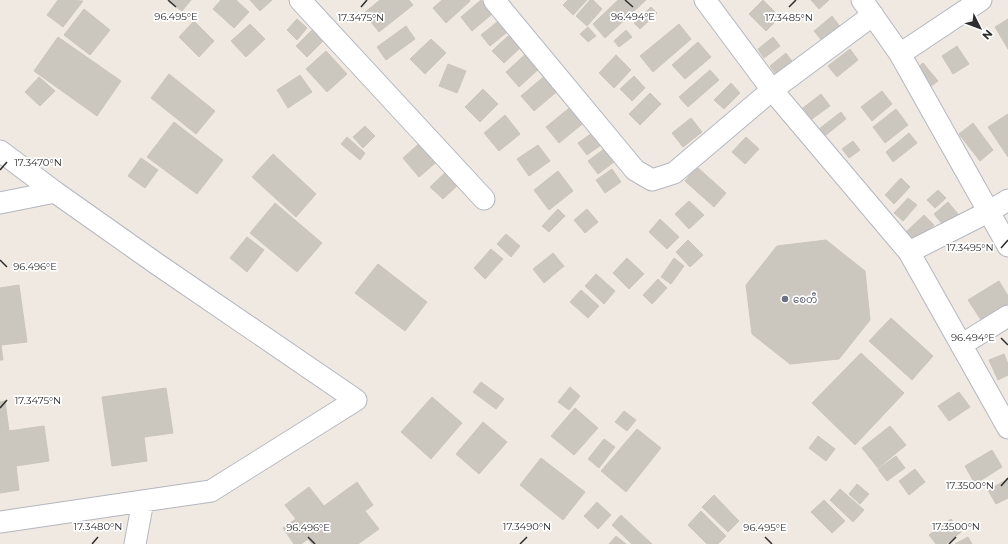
<svg xmlns="http://www.w3.org/2000/svg" width="1008" height="544" font-family="Montserrat,'Noto Sans Myanmar',sans-serif">
<rect width="100%" height="100%" fill="#efe9e1"/>
<path fill="#cbc7bf" stroke="#cbc5ba" d="M58,0L83,1L63,27L47,15Z
M171,0H191L182,11L169,2Z
M221,0H236L249,12L234,28L213,9Z
M250,0H272L260,11Z
M380,0H409L413,5L379,32L364,13Z
M442,0H469L470,1L446,23L433,8Z
M481,0L492,14L472,31L461,17Z
M568,0H587L573,15L563,5Z
M590,0H593L602,9L587,26L576,16Z
M618,0H646L605,38L593,24Z
M763,0L780,17L766,31L749,14Z
M811,0H829L819,9Z
M651,7L657,13L640,29L634,23Z
M84,9L110,30L90,55L64,35Z
M832,16L841,28L823,42L814,31Z
M502,18L511,29L490,46L481,35Z
M297,19L307,28L297,40L287,30Z
M1008,19V49L995,27Z
M194,21L214,41L199,57L179,37Z
M250,24L265,39L246,57L231,41Z
M679,24L691,39L653,72L640,56Z
M406,26L415,39L386,60L377,47Z
M588,27L596,36L588,42L580,34Z
M312,30L323,41L307,57L296,46Z
M626,30L632,37L619,47L614,41Z
M508,36L520,48L504,63L492,51Z
M58,37L121,81L97,116L34,71Z
M773,37L780,46L764,58L758,49Z
M431,39L446,53L425,74L410,59Z
M698,42L711,57L685,79L672,65Z
M957,46L969,64L953,74L942,56Z
M850,49L858,60L837,77L828,66Z
M326,51L347,74L327,92L306,69Z
M529,51L542,66L519,87L506,72Z
M786,53L794,64L777,76L770,66Z
M616,55L631,70L614,88L599,73Z
M923,63L938,81L930,87L916,69Z
M448,64L466,71L457,93L439,86Z
M710,70L719,80L688,107L679,97Z
M169,74L215,111L196,134L151,98Z
M547,74L560,89L534,111L521,96Z
M300,75L312,92L288,108L277,90Z
M634,76L645,88L632,101L620,89Z
M39,77L55,91L40,106L25,92Z
M731,83L740,93L724,109L714,100Z
M483,89L498,104L480,122L465,107Z
M882,91L892,104L872,121L861,107Z
M650,93L661,104L640,125L629,114Z
M821,94L830,106L812,119L803,108Z
M573,105L586,121L559,143L546,127Z
M896,109L908,125L885,143L873,127Z
M841,112L846,119L821,139L815,132Z
M1008,114V157L988,127Z
M505,115L520,134L499,151L484,133Z
M691,118L702,132L683,147L672,133Z
M174,122L223,160L197,194L147,157Z
M973,123L993,150L980,161L959,134Z
M365,126L375,136L363,148L353,137Z
M599,128L608,140L587,155L578,143Z
M909,133L917,143L893,162L886,152Z
M347,137L365,153L360,160L341,144Z
M746,137L759,149L745,164L732,152Z
M423,140L440,159L419,177L403,158Z
M853,141L860,150L849,158L842,149Z
M538,145L550,161L529,176L517,159Z
M608,146L618,159L598,174L588,161Z
M273,154L316,194L296,217L252,177Z
M141,158L158,170L145,188L128,176Z
M697,167L726,193L714,207L685,181Z
M450,168L462,181L443,199L430,187Z
M612,169L621,182L605,193L596,180Z
M558,171L573,191L549,210L534,190Z
M901,178L910,187L894,204L885,195Z
M938,190L946,198L935,208L927,200Z
M908,198L917,205L903,221L894,213Z
M689,201L704,215L689,229L675,214Z
M948,202L958,214L944,226L934,214Z
M275,203L322,243L297,272L250,233Z
M558,209L565,216L549,232L542,226Z
M587,209L598,222L585,233L574,220Z
M924,215L934,225L915,242L906,232Z
M660,219L679,237L667,249L649,232Z
M506,234L520,246L511,257L497,244Z
M247,237L264,250L247,272L230,258Z
M688,240L703,255L690,267L676,252Z
M826,240L865,271L870,320L839,359L790,364L752,334L746,285L777,246Z
M491,249L503,259L485,279L474,268Z
M553,253L564,266L544,283L533,269Z
M627,258L644,274L629,289L613,273Z
M674,258L684,266L671,284L661,277Z
M378,264L427,302L405,331L355,293Z
M596,274L615,291L604,304L585,286Z
M658,279L667,288L652,304L643,295Z
M999,281L1008,296V308L983,323L968,300Z
M19,285L27,342L1,345L3,360H0V288Z
M581,290L599,306L588,318L570,302Z
M891,318L933,356L912,380L869,341Z
M861,353L904,393L855,445L812,403Z
M1004,354L1008,364V375L998,380L989,360Z
M481,382L504,399L496,409L473,392Z
M570,387L580,396L569,410L558,402Z
M166,388L173,433L144,437L147,461L112,466L102,397Z
M959,392L970,407L949,421L938,406Z
M432,397L462,423L431,459L401,432Z
M5,401L9,431L44,426L49,461L16,466L19,490L0,493V402Z
M575,408L598,428L574,455L551,436Z
M624,411L636,420L627,431L615,422Z
M483,422L507,442L479,474L456,454Z
M890,426L906,445L878,468L862,448Z
M637,429L661,448L626,492L601,471Z
M818,436L835,449L826,461L809,448Z
M604,439L615,447L599,468L588,459Z
M992,450L1002,467L975,484L965,466Z
M896,456L905,468L887,481L878,469Z
M541,458L585,492L563,520L520,485Z
M915,469L925,482L909,495L899,481Z
M1008,479V498L996,504L988,490Z
M357,482L373,505L365,511L379,529L358,544H312L308,539L301,544H294L283,528L296,519L285,505L309,487L324,506Z
M857,484L869,494L860,504L849,494Z
M840,489L864,510L853,522L830,500Z
M714,495L739,521L728,532L702,507Z
M824,500L845,521L832,533L811,512Z
M597,502L611,515L598,529L584,516Z
M701,511L726,536L718,544H707L688,525Z
M621,515L652,544H632L612,525Z
M951,519L961,532L946,544H936L929,535Z
M616,536L626,544H609Z
M968,537L972,544H955Z"/>
<g fill="none" stroke-linecap="round" stroke-linejoin="round">
<g stroke="#b4b7c1" stroke-width="23">
<path id="minor" d="M300,0L484,199
M494,0L635,170L652,180L674,173L772,90L873,15
M705,0L772,90L909,252L1008,428
M862,0L900,54L1008,246
M900,54L981,0
M0,151L55,192
M0,203L55,192L157,264L356,400L211,491L0,522
M909,252L988,212L1008,200
M961,345L1008,316
M135,544L143,501"/>
</g>
<use href="#minor" stroke="#fff" stroke-width="21"/>
</g>
<path fill="none" stroke="#2e2e2e" stroke-width="1.5" d="M168,0L176,7M625,0L633,7M361,7L367,0M789,7L796,0M0,170L7,162M1001,248L1008,240M0,260L7,267M1001,338L1008,345M0,408L7,400M1001,486L1008,478M308,537L315,544M765,537L772,544M92,544L98,537M520,544L527,537M949,544L956,537"/>
<circle fill="#6b7280" stroke="#fff" stroke-width="1.5" cx="785" cy="299" r="4"/>
<g text-anchor="middle" stroke-width="3.5" stroke-linejoin="round" paint-order="stroke">
<g font-size="10" fill="#5b616d" stroke="#fff" text-anchor="start">
<text x="793" y="303">စေတီ</text>
</g>
</g>
<g font-size="10" text-anchor="middle" fill="#2e2e2e" stroke="#fff" stroke-width="3.5" stroke-linejoin="round" paint-order="stroke">
<text x="176" y="20">96.495°E</text>
<text x="633" y="20">96.494°E</text>
<text x="789" y="21">17.3485°N</text>
<text x="361" y="21">17.3475°N</text>
<text x="38" y="166">17.3470°N</text>
<text x="970" y="251">17.3495°N</text>
<text x="35" y="270">96.496°E</text>
<text x="973" y="341">96.494°E</text>
<text x="38" y="404">17.3475°N</text>
<text x="970" y="489">17.3500°N</text>
<text x="98" y="530">17.3480°N</text>
<text x="527" y="530">17.3490°N</text>
<text x="956" y="530">17.3500°N</text>
<text x="308" y="531">96.496°E</text>
<text x="765" y="531">96.495°E</text>
</g>
<g transform="translate(980 28) rotate(132)" stroke="#ffffff" stroke-width="3" paint-order="stroke">
<path d="M0-3L7 15L0 10L-7 15Z" fill="#2e2e2e"/>
<text y="-6" font-size="11" font-weight="bold" text-anchor="middle" fill="#2e2e2e">N</text>
</g>
</svg>
